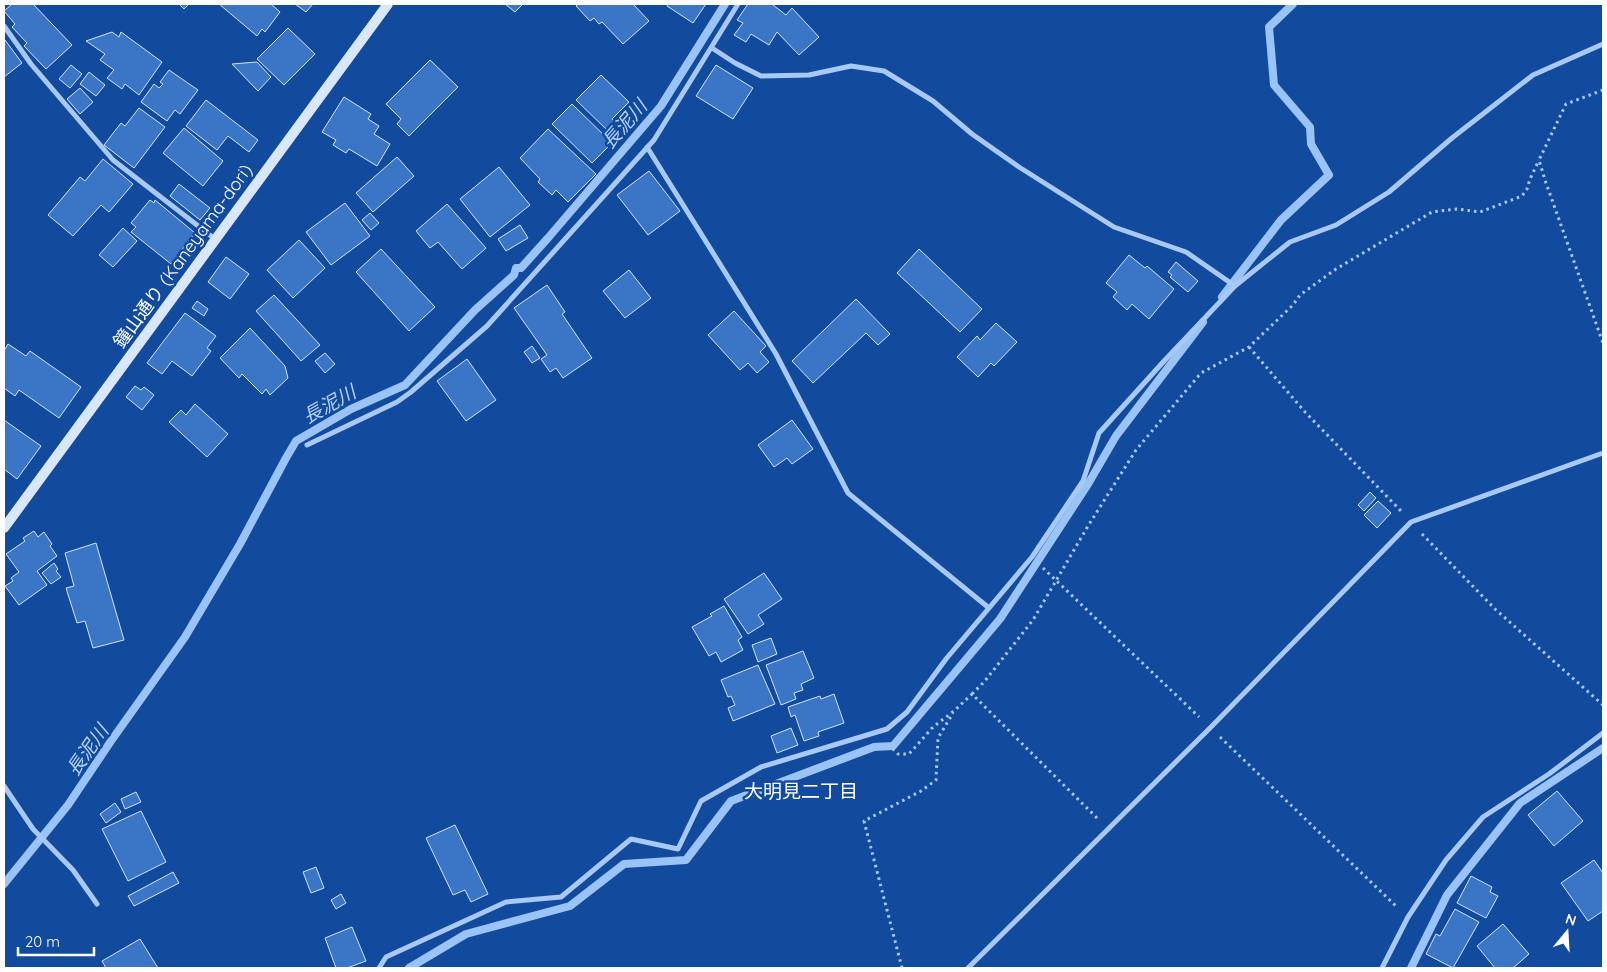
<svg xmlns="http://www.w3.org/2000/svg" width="1607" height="972" font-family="Quicksand,'Noto Sans JP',sans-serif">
<rect width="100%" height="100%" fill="#124b9e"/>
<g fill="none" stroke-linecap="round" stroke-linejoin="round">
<path stroke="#9ac3f8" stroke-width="8" d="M1222,297L1281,220L1329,175L1311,144L1310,127L1274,85L1269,27L1293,4
M4,884L68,805L111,741L185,637L240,544L286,458L296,441L351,409L405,385L475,310L514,275L516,268H521L548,238L661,106L725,4
M409,968L466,934L570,906L624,864L686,860L731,801L874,747L893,746L1000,619L1088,484L1116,436L1203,322
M1411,968L1447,895L1520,803L1603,748"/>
</g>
<path fill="#3b75c5" stroke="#d1e4fe" d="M10,4H33L72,45L46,69L24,46L27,43L12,27L15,24L4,11L11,5Z
M179,4H189L184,9Z
M219,4H271L280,12L265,32L262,29L257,36Z
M295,4H313L306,12Z
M505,4H523L515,12Z
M579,4H633L649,21L623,44L602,22L599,24L594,18L590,21L576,6Z
M668,4H706L693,23L667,6Z
M748,4H774L773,5L786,15L792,8L819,37L799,55L777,32L769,45L751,34L746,42L734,35L743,23L737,20Z
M288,28L315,54L284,85L257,59Z
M112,32L119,37L121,32L162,62L139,95L125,84L122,89L107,78L114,70L100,60L105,54L86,41Z
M5,40L22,63L4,77V41Z
M430,60L458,87L409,136L397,124L401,119L386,104Z
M257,62L271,77L258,91L232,64Z
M71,65L82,74L70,88L59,79Z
M716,65L753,88L733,119L696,96Z
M169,70L198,90L180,114L175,110L167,121L141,102L154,84L159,88L163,84L160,82Z
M89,72L105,85L96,96L80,84Z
M601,75L629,102L612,119L617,123L608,131L576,100Z
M80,88L93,102L80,114L67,99Z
M344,97L371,114L368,119L379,126L374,134L390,144L377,166L349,149L346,153L333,145L336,140L322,132Z
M206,100L258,140L249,152L228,136L217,150L186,126Z
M572,104L612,143L592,163L552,124Z
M139,108L165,127L134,168L104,145L121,123L125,126Z
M184,128L223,161L203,186L163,153Z
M548,129L596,174L568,202L556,190L552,195L538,182L540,179L520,158Z
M397,157L414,176L373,212L356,193Z
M103,159L133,184L109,212L101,205L73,236L48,215L80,177L85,181Z
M499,167L530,205L490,237L460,199Z
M649,171L680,211L648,235L617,195Z
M179,184L210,208L200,220L170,196Z
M150,200L154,203L155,200L195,233L171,264L131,232L136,227L131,223Z
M345,203L370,236L331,265L306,232Z
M447,204L486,248L462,269L438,242L430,248L416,231Z
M370,213L379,223L371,230L362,220Z
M520,225L528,238L506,251L498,239Z
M123,228L137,241L113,267L99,255Z
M299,240L325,268L293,298L267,270Z
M381,249L435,307L409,331L356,272Z
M919,249L982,309L960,332L897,273Z
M1129,255L1145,268L1147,266L1174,289L1149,319L1132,304L1127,310L1113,297L1117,292L1106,283Z
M226,257L249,274L230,299L208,282Z
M1176,262L1198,281L1188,292L1170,277L1172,275L1168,272Z
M629,270L651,298L625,318L603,291Z
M547,285L565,312L562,314L592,358L563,378L556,368L550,372L541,359L547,355L514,308Z
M274,295L320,345L301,361L256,311Z
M856,299L890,334L878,345L866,333L813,383L792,361Z
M197,301L208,309L204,316L192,308Z
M734,311L766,346L760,352L769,362L757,373L748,363L740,370L708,335Z
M185,313L216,336L207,348L211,351L192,376L172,361L162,374L147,363Z
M996,323L1017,342L994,366L991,363L978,377L957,357L977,336L980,340Z
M250,328L285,366L288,378L270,395L266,389L262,394L242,374L239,378L220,358Z
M8,344L26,356L30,351L81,387L59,418L19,390L15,396L4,388V351Z
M532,346L540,358L532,363L524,352Z
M325,353L335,364L325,373L315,361Z
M467,359L496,400L466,421L437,381Z
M135,386L141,390L144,387L154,395L142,410L126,397Z
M195,404L228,434L207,457L169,422L181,410L186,415Z
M4,420L41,446L17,479L4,469Z
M792,420L813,449L792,464L787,458L774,467L758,445Z
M1370,492L1376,498L1364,511L1358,505Z
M1378,501L1391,513L1377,528L1364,515Z
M34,531L38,537L44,532L52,544L50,546L57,556L37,571L47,585L19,605L5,586L13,581L11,578L19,572L6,554L25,541L23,538Z
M96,543L124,640L93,648L85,621L77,623L66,588L74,586L65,553Z
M54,563L58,569L56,571L61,577L51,584L42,573Z
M764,573L782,599L758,615L764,624L748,634L724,599Z
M724,606L742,637L738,640L743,650L721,662L716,652L709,656L692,627L712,616L710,614Z
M771,638L777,654L758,662L752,645Z
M803,651L814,678L801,684L803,690L794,693L796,699L781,705L766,665Z
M758,665L775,704L733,721L728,708L735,705L731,696L728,697L721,680Z
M834,694L844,723L818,732L819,736L804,741L795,715L791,717L788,707L820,696L821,699Z
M791,728L798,745L777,753L771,736Z
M1557,791L1583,821L1554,846L1528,815Z
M136,792L141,802L125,809L121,799Z
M115,803L121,812L106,823L100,814Z
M141,811L166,862L128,881L102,829Z
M455,825L488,894L471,902L465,890L453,895L426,838Z
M1594,860L1603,873V911L1588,921L1561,883Z
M316,867L324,888L311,893L303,872Z
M173,872L179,883L134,906L128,896Z
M1471,876L1492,887L1490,892L1498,896L1486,918L1457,903Z
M341,894L346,903L336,909L331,900Z
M1455,909L1479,922L1453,968L1426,954L1436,934L1440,936Z
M1503,924L1529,954L1513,968H1495L1477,946Z
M352,927L366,961L347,968H336L325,938Z
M140,939L158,968H106L102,961Z"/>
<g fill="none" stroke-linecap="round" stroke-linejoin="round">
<path stroke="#a8c9f4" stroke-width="3" stroke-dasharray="2.5 4" stroke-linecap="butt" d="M1603,90L1566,104L1539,160L1546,183L1603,343
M1249,347L1305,412L1401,511
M1422,534L1495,609L1603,705
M1043,568L1199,717
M972,694L984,682L1033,620L1088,526L1136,450L1201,373L1249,347L1293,305L1300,295L1336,269L1432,212L1457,209L1480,212L1522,196L1527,189L1530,179L1539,160
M1220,737L1398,908
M888,744L898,754H909L933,727L954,711L972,694L1097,818
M902,968L864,821L921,791L936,780L938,738L953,713"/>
<path stroke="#a8c9f4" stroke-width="5" d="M4,26L31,64L113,160L215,239
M712,48L735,63L761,76L809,75L851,66L884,71L933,101L972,134L1019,167L1114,227L1186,252L1235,286
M647,147L776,354L848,493L989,608
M307,445L397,402L411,392L487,326L654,140L738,4
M4,786L33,829L73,870L97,904
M379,968L386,957L506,902L561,897L631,839L678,849L701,801L761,767L887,729L907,712L946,659L1032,557L1083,481L1099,433L1165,360L1235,286L1290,242L1336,225L1389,192L1452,138L1533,75L1603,44
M968,968L1210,728L1411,522L1603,453
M1382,968L1408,917L1446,860L1483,817L1549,774L1603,733"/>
<path stroke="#d9e7fd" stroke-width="10" d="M4,528L388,4"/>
</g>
<g text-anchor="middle" stroke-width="5" stroke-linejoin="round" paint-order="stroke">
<g font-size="18" fill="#fff" stroke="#124b9e">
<text transform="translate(183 256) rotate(-54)" y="6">鐘山通り (Kaneyama-dori)</text>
</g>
<g font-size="19" font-style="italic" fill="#b5d3fb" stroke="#124b9e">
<text transform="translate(624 124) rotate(-49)" y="7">長泥川</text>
<text transform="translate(329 404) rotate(-29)" y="7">長泥川</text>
<text transform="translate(87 750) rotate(-55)" y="7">長泥川</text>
</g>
<g font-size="19" fill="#fff" stroke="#124b9e">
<text x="801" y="798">大明見二丁目</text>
</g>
</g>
<rect width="1607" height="972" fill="none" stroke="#ffffff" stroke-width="10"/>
<g transform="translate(1567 932) rotate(18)" stroke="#124b9e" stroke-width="4" paint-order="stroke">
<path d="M0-4L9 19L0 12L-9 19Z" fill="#ffffff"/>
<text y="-8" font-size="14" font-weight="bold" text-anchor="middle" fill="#ffffff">N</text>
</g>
<path d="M18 947v8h76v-8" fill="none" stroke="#ffffff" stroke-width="2.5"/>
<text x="25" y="947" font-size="15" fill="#ffffff" stroke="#124b9e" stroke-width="4" paint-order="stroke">20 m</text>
</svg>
